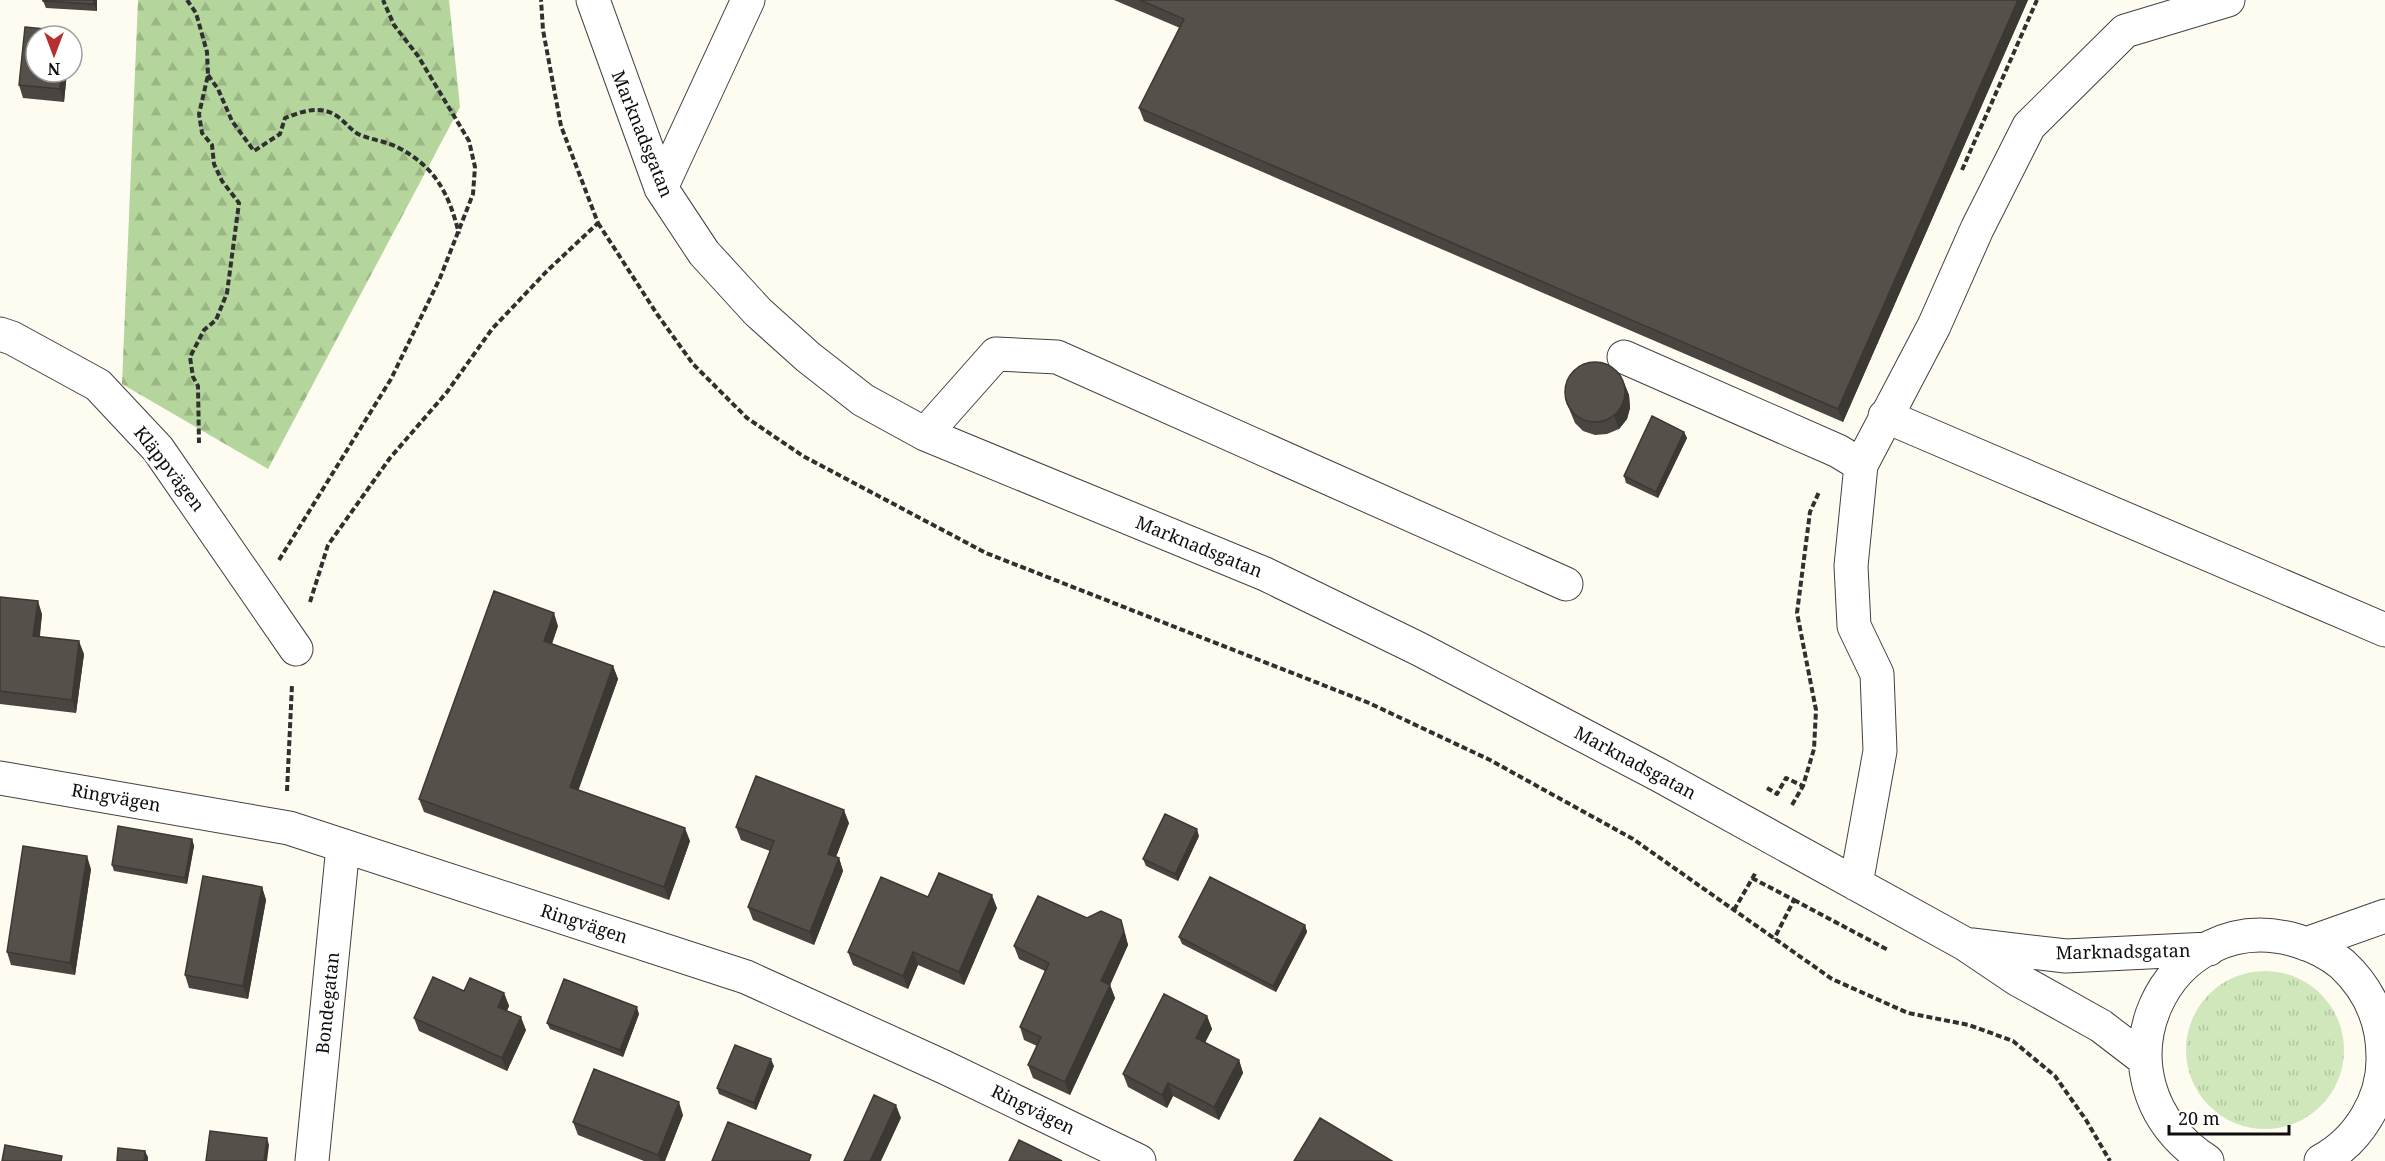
<svg xmlns="http://www.w3.org/2000/svg" width="2385" height="1161" font-family="'Noto Serif',serif">
<defs>
<pattern id="grass-tufts" width="24" height="20" patternUnits="userSpaceOnUse" patternTransform="scale(1.5)"><rect width="24" height="20" fill="#d0e7bb"/><path d="M3 7l-1-3M5 7V3M7 7l1-3M15 17l-1-3M17 17v-4M19 17l1-3" fill="none" stroke="#b1c5a0"/></pattern>
<pattern id="forest-firs" width="22" height="20" patternUnits="userSpaceOnUse" patternTransform="scale(1.5)"><rect width="22" height="20" fill="#b4d69c"/><path d="M5 1l3.5 6h-7zM16 11l3.5 6h-7z" fill="#9ab685"/></pattern>
</defs>
<rect width="100%" height="100%" fill="#fefcf0"/>
<path fill="url(#grass-tufts)" d="M2186 1050a79 79 0 1 1 158 0a79 79 0 1 1-158 0Z"/>
<path fill="url(#forest-firs)" d="M138,0H449L460,107L268,469L122,384Z"/>
<g fill="none" stroke-linecap="round" stroke-linejoin="round">
<g stroke="#414141" stroke-width="35">
<path id="minor" d="M593,0L661,188L704,253L758,312L808,357L863,400L925,434L1265,574L1419,649L1659,775L1965,944L2017,979L2101,1026L2144,1059
M661,188L748,0
M0,334L12,338L98,385L158,449L296,649
M1624,357L1838,451L1861,465
M1885,416L2385,630
M925,434L996,354L1057,357L1566,584
M0,778L289,828L746,977L944,1067L1139,1161
M1856,884L1880,751L1877,674L1854,626L1851,566L1861,465L1934,326L1977,229L2029,126L2125,31L2228,0
M2306,944L2385,916
M1972,945L2066,956L2209,949
M312,1161L343,846
M2207,1161C2081,1079 2166,901 2298,941C2314,946 2329,953 2342,964C2369,989 2383,1021 2383,1057C2384,1100 2358,1141 2321,1161"/>
</g>
<path stroke="#303030" stroke-width="4" stroke-dasharray="6 3" stroke-linecap="butt" d="M187,0L196,13L207,52L208,75L199,114L202,133L212,145L214,164L222,181L239,203L227,293L216,320L204,330L190,357L193,377L198,386L199,443
M208,75L218,89L232,121L254,151L280,134L285,118C303,111 320,105 337,116C345,122 350,129 358,134C371,140 385,141 397,147C436,167 449,194 459,234
M1962,170L2037,0
M598,223L657,314L693,364L747,418L803,456L986,553L1369,703L1490,760L1633,839L1832,979L1908,1013L1969,1025L2013,1041L2055,1076L2086,1120L2110,1161
M279,560L391,379L440,278L473,194L475,167L469,141L418,56L394,25L383,0
M310,602L328,545L390,458L447,392L492,329L547,271L598,223L561,126L543,30L541,0
M1767,788L1777,794L1786,778L1803,786
M287,791L292,685
M1792,805L1803,786L1814,749L1816,710L1797,613L1810,512L1819,492
M1752,878L1794,900L1774,939
M1794,900L1888,950
M1734,910L1756,872"/>
<use href="#minor" stroke="#fff" stroke-width="33"/>
</g>
<path fill="#4a4540" d="M97,0V11L46,8L43,1Z
M1114,0H2028L1843,422L1144,121L1139,108L1180,28Z
M36,72H67L64,102L23,98L19,85Z
M1624,383L1629,395L1630,408L1627,419L1619,429L1607,434L1595,435L1583,431L1575,423L1565,399Z
M1684,432L1687,438L1658,498L1626,483L1624,476Z
M0,597L42,614L40,636L84,654L76,713L0,704Z
M558,626L552,644L613,666L618,679L578,790L690,841L669,900L424,812L419,799Z
M849,823L836,857L839,858L843,871L814,945L753,920L748,907L770,851L741,840L736,827Z
M1199,836L1178,881L1146,866L1143,859Z
M192,839L194,846L187,884L114,871L112,865Z
M91,869L75,975L11,965L7,952Z
M262,887L266,900L248,999L189,988L185,975Z
M928,897L997,908L964,985L918,965L908,989L853,965L848,952Z
M1087,918L1125,933L1128,945L1110,985L1115,998L1070,1095L1033,1078L1028,1065L1037,1046L1024,1040L1020,1027L1045,971L1019,959L1014,946Z
M1305,925L1307,932L1276,992L1182,944L1179,937Z
M464,991L504,993L509,1006L507,1011L526,1030L507,1071L419,1031L414,1018Z
M639,1014L623,1057L550,1029L547,1023Z
M1207,1016L1212,1029L1205,1042L1239,1060L1243,1073L1219,1120L1173,1096L1167,1108L1128,1087L1123,1074Z
M774,1066L756,1110L719,1094L717,1088Z
M683,1115L665,1161H644L578,1135L573,1122Z"/>
<path fill="#3c3834" d="M94,0H97V11L94,4Z
M2018,0H2028L1843,422L1838,409Z
M61,72H67L64,102L60,89Z
M1624,383L1629,395L1630,408L1627,419L1619,429L1614,416Z
M1684,432L1687,438L1658,498L1656,492Z
M38,601L42,614L38,649L33,636Z
M554,613L558,626L548,654L544,641Z
M79,641L84,654L76,713L72,700Z
M613,666L618,679L575,800L570,787Z
M844,810L849,823L832,867L828,854Z
M685,828L690,841L669,900L664,887Z
M1197,829L1199,836L1178,881L1175,874Z
M192,839L194,846L187,884L185,878Z
M87,856L91,869L75,975L70,963Z
M839,858L843,871L814,945L810,932Z
M262,887L266,900L248,999L243,986Z
M992,895L997,908L964,985L959,972Z
M1121,920L1128,945L1106,994L1101,981Z
M1305,925L1307,932L1276,992L1273,986Z
M913,952L918,965L908,989L903,976Z
M1110,985L1115,998L1070,1095L1065,1082Z
M504,993L509,1006L502,1020L498,1007Z
M637,1007L639,1014L623,1057L620,1050Z
M1207,1016L1212,1029L1201,1051L1196,1038Z
M521,1017L526,1030L507,1071L502,1058Z
M771,1059L774,1066L756,1110L754,1103Z
M1239,1060L1243,1073L1219,1120L1214,1107Z
M1168,1083L1173,1096L1167,1108L1162,1095Z
M679,1102L683,1115L665,1161H660L658,1155Z
M896,1105L901,1118L881,1161H870Z
M267,1138L269,1145L267,1161H264Z
M145,1151L148,1157V1161H144Z"/>
<path fill="#56504b" stroke="#3c3834" stroke-width="1.5" d="M43,0H94V4L43,1Z
M1140,0H2018L1838,409L1139,108L1184,19Z
M25,27L65,31V36H36V72H61L60,89L19,85Z
M1565 392a30 30 0 1 1 60 0a30 30 0 1 1-60 0Z
M1652,416L1684,432L1656,492L1624,476Z
M494,591L554,613L544,641L613,666L570,787L685,828L664,887L419,799Z
M0,597L38,601L33,636L79,641L72,700L0,691Z
M756,776L844,810L828,854L839,858L810,932L748,907L774,841L736,827Z
M1165,814L1197,829L1175,874L1143,859Z
M118,826L192,839L185,878L112,865Z
M23,846L87,856L70,963L7,952Z
M939,873L992,895L959,972L913,952L903,976L848,952L881,877L928,897Z
M203,876L262,887L243,986L185,975Z
M1210,877L1305,925L1273,986L1179,937Z
M1038,896L1087,918L1101,911L1121,920L1124,932L1101,981L1110,985L1065,1082L1028,1065L1041,1037L1020,1027L1049,963L1014,946Z
M433,977L464,991L470,978L504,993L498,1007L521,1017L502,1058L414,1018Z
M564,979L637,1007L620,1050L547,1023Z
M1164,994L1207,1016L1196,1038L1239,1060L1214,1107L1168,1083L1162,1095L1123,1074Z
M735,1045L771,1059L754,1103L717,1088Z
M594,1069L679,1102L658,1155L573,1122Z
M874,1095L896,1105L870,1161H844Z
M1320,1118L1392,1161H1294Z
M728,1122L811,1155L809,1161H712Z
M210,1131L267,1138L264,1161H206Z
M1019,1140L1062,1161H1009Z
M5,1145L62,1156L61,1161H2Z
M118,1148L145,1151L144,1161H117Z"/>
<g text-anchor="middle" stroke-width="6" stroke-linejoin="round" paint-order="stroke">
<g font-size="18" fill="#0e0e0e" stroke="#fff">
<text transform="translate(642 134) rotate(68)" y="6">Marknadsgatan</text>
<text transform="translate(169 469) rotate(52)" y="6">Kläppvägen</text>
<text transform="translate(1199 547) rotate(22)" y="6">Marknadsgatan</text>
<text transform="translate(1635 763) rotate(28)" y="6">Marknadsgatan</text>
<text transform="translate(116 798) rotate(10)" y="6">Ringvägen</text>
<text transform="translate(584 924) rotate(18)" y="6">Ringvägen</text>
<text transform="translate(2123 952) rotate(-1)" y="6">Marknadsgatan</text>
<text transform="translate(328 1003) rotate(-84)" y="6">Bondegatan</text>
<text transform="translate(1033 1110) rotate(26)" y="6">Ringvägen</text>
</g>
</g>
<g transform="translate(54 54) rotate(180)"><circle r="28" fill="#ffffff" stroke="#9f9f9f" stroke-width="1.5"/>
<path d="M0-4.5L10 22L0 15L-10 22Z" fill="#b52f30"/>
<text y="-9" font-size="16" font-weight="bold" text-anchor="middle" fill="#0e0e0e">N</text>
</g>
<path d="M2169 1125v9h120v-9" fill="none" stroke="#0e0e0e" stroke-width="3"/>
<text x="2178" y="1125" font-size="18" fill="#0e0e0e" stroke="#ffffff" stroke-width="4.5" paint-order="stroke">20 m</text>
</svg>
